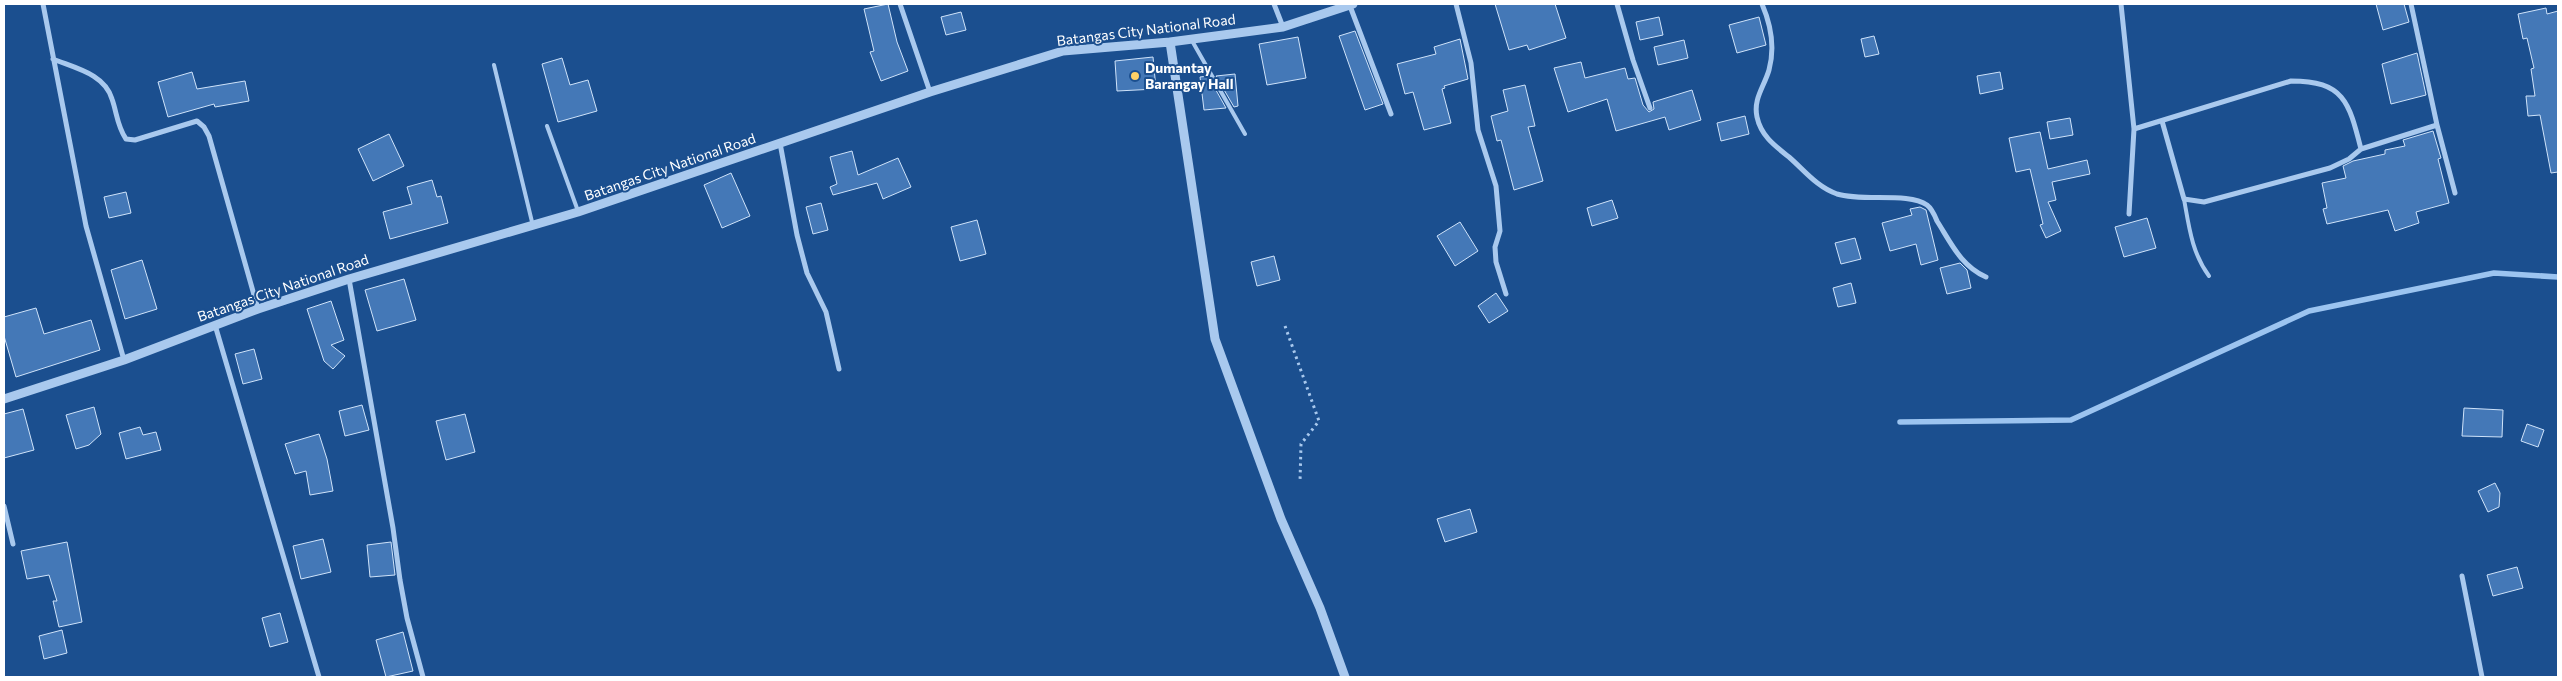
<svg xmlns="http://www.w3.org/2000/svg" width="2562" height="681" font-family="Commissioner,sans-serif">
<rect width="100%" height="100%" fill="#1b4f8f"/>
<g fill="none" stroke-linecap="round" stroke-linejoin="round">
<path stroke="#9cc4f0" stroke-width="5.5" d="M1900,422L2071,420L2309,311L2494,273L2558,277"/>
</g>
<path fill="#4478b7" stroke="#cfe3fa" d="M888,4L897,42L908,71L881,81L870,52L874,51L864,9Z
M1495,4H1555L1566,38L1529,50L1527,45L1509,50Z
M2376,4H2404L2409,22L2383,30Z
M2546,8L2547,14L2558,11V172L2551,173L2540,115L2528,116L2526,96H2535L2531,69L2534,68L2527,38L2523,39L2518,14Z
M961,12L966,30L946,35L941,17Z
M1659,17L1663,35L1640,40L1636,22Z
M1759,17L1766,45L1737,53L1729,25Z
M1355,31L1383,104L1365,110L1339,36Z
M1874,36L1879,54L1865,57L1861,39Z
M1298,37L1306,78L1267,85L1259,44Z
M1460,39L1468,79L1444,86L1445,88L1442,89L1451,123L1424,130L1413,92L1405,94L1397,64L1436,54L1434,47Z
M1684,40L1688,58L1658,65L1654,47Z
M2417,53L2426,95L2391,104L2382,64Z
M1153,57L1156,89L1117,91L1115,61Z
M562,58L570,85L588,80L597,111L558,122L542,64Z
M1581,62L1585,78L1625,68L1628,79L1635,78L1643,105L1649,112L1654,109L1653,102L1692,90L1701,120L1669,130L1665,117L1616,131L1607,99L1568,112L1554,68Z
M192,72L197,89L245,81L249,101L215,107L214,104L168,117L158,82Z
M2000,72L2003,89L1980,94L1977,76Z
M1235,74L1238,106L1234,107L1216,76Z
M1208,76L1226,108L1204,110L1200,77Z
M1525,85L1535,126L1528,127L1543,181L1514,190L1501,140L1497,141L1491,116L1508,111L1503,90Z
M1745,116L1749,134L1721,141L1717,123Z
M2070,118L2073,135L2050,139L2047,122Z
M2433,131L2441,158L2438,159L2449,203L2416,212L2419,223L2395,231L2388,210L2327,224L2323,209L2327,208L2322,183L2346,178L2343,166L2353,161L2385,154V150L2405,146L2403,140Z
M2040,132L2048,169L2087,160L2090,174L2052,182L2056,200L2048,202L2061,231L2046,238L2040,225L2043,224L2030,169L2016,172L2009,138Z
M389,134L404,166L373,181L358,149Z
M852,151L858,175L898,158L911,187L883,199L877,183L833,195L830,187L837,184L830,157Z
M731,173L750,216L722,228L704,185Z
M432,180L437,197L441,196L448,223L390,239L383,212L412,204L407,187Z
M126,192L131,213L109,218L104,197Z
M1612,200L1618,218L1592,226L1587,208Z
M821,203L828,230L813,234L806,207Z
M1920,207L1926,210L1938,260L1921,265L1916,244L1890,251L1882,223L1912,215L1910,209Z
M2147,218L2156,248L2124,257L2115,227Z
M977,220L986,254L960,261L951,227Z
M1460,222L1478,251L1455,266L1437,236Z
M1855,238L1861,259L1841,264L1835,243Z
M1274,256L1280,280L1257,286L1251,262Z
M142,260L157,309L125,319L111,270Z
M1960,263L1967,270L1971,288L1947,294L1940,268Z
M404,279L416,320L377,331L365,290Z
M1851,283L1856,303L1838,307L1833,288Z
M1496,293L1508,311L1489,323L1478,306Z
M331,301L344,340L331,345L345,356L333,369L324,361L307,309Z
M36,308L44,334L91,320L100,350L16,377L4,336V317Z
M254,349L262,379L243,384L235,354Z
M362,405L369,430L345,436L339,411Z
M94,407L101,434L89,445L76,449L66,415Z
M2464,408L2503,410L2502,437L2462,436Z
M23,409L34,450L4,458V414Z
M465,414L475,452L446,460L436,421Z
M2527,424L2544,430L2538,447L2521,441Z
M140,427L143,435L156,432L161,450L126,459L119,433Z
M319,434L327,459L333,491L310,495L306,471L295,474L285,444Z
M2495,483L2500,493L2499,507L2488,512L2478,491Z
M1470,509L1477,532L1445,542L1437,519Z
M323,539L331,572L301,579L293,546Z
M67,542L82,622L59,627L53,601H57L49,575L27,579L21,551Z
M391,542L395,575L370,577L367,545Z
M2517,567L2523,588L2493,596L2487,575Z
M280,613L288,642L270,647L262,618Z
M62,630L67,653L44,659L39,636Z
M403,632L413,671L386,677L376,640Z"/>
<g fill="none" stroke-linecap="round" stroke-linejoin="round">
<path stroke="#a9c9ee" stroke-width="3" stroke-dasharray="2.5 4" stroke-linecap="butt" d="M1285,326L1319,421L1301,444L1300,482"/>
<path stroke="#a9c9ee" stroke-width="4" d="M1191,39L1245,134
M494,65L533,226
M547,126L578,211
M2184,199C2189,227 2192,253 2209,276"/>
<path stroke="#a9c9ee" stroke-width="5" d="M43,4L86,226L124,360
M900,4L930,92
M1274,4L1283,27
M1456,4L1471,63L1478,130L1496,186L1500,231L1495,247L1496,262L1506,294
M1617,4L1633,60L1650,108
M1762,4C1771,25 1775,48 1769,70C1764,87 1753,99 1757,117C1761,136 1775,146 1789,157C1805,171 1817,187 1837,194C1863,202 1908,192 1927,205C1931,208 1935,216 1937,221C1951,243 1961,266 1986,277
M2121,4L2134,129L2291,81C2344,81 2349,102 2361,149L2437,125L2411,4
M1350,6L1391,114
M53,59C75,68 105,74 112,99C117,113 117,126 126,139L135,140L197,121L204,127L209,136L258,309
M2162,121L2184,199L2204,202L2330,168L2349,159L2361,149
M2437,125L2455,193
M780,143L797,235L807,273L826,312L839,369
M2129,214L2134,129
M349,279L393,528L400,580L407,618L423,677
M215,325L319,677
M4,506L13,544
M2462,576L2482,677"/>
<path stroke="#a9c9ee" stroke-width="9" d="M1170,42L1215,339L1281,519L1320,608L1345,677
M4,399L124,360L258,309L349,279L578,212L930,92L1063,51L1170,42L1283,27L1353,4"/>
</g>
<circle fill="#ffd166" stroke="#1b4f8f" stroke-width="2" cx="1135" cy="76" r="5"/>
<g text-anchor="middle" stroke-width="4" stroke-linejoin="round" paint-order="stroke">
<g font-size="14" fill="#fff" stroke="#1b4f8f">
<text transform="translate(1146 30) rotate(-7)" y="5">Batangas City National Road</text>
<text transform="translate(670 167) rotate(-19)" y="5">Batangas City National Road</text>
<text transform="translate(283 288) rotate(-19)" y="5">Batangas City National Road</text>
</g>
<g font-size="14" font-weight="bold" fill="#fff" stroke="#1b4f8f" text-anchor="start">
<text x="1145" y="73">Dumantay<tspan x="1145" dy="16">Barangay Hall</tspan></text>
</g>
</g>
<rect width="2562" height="681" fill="none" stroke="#ffffff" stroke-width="10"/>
</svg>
